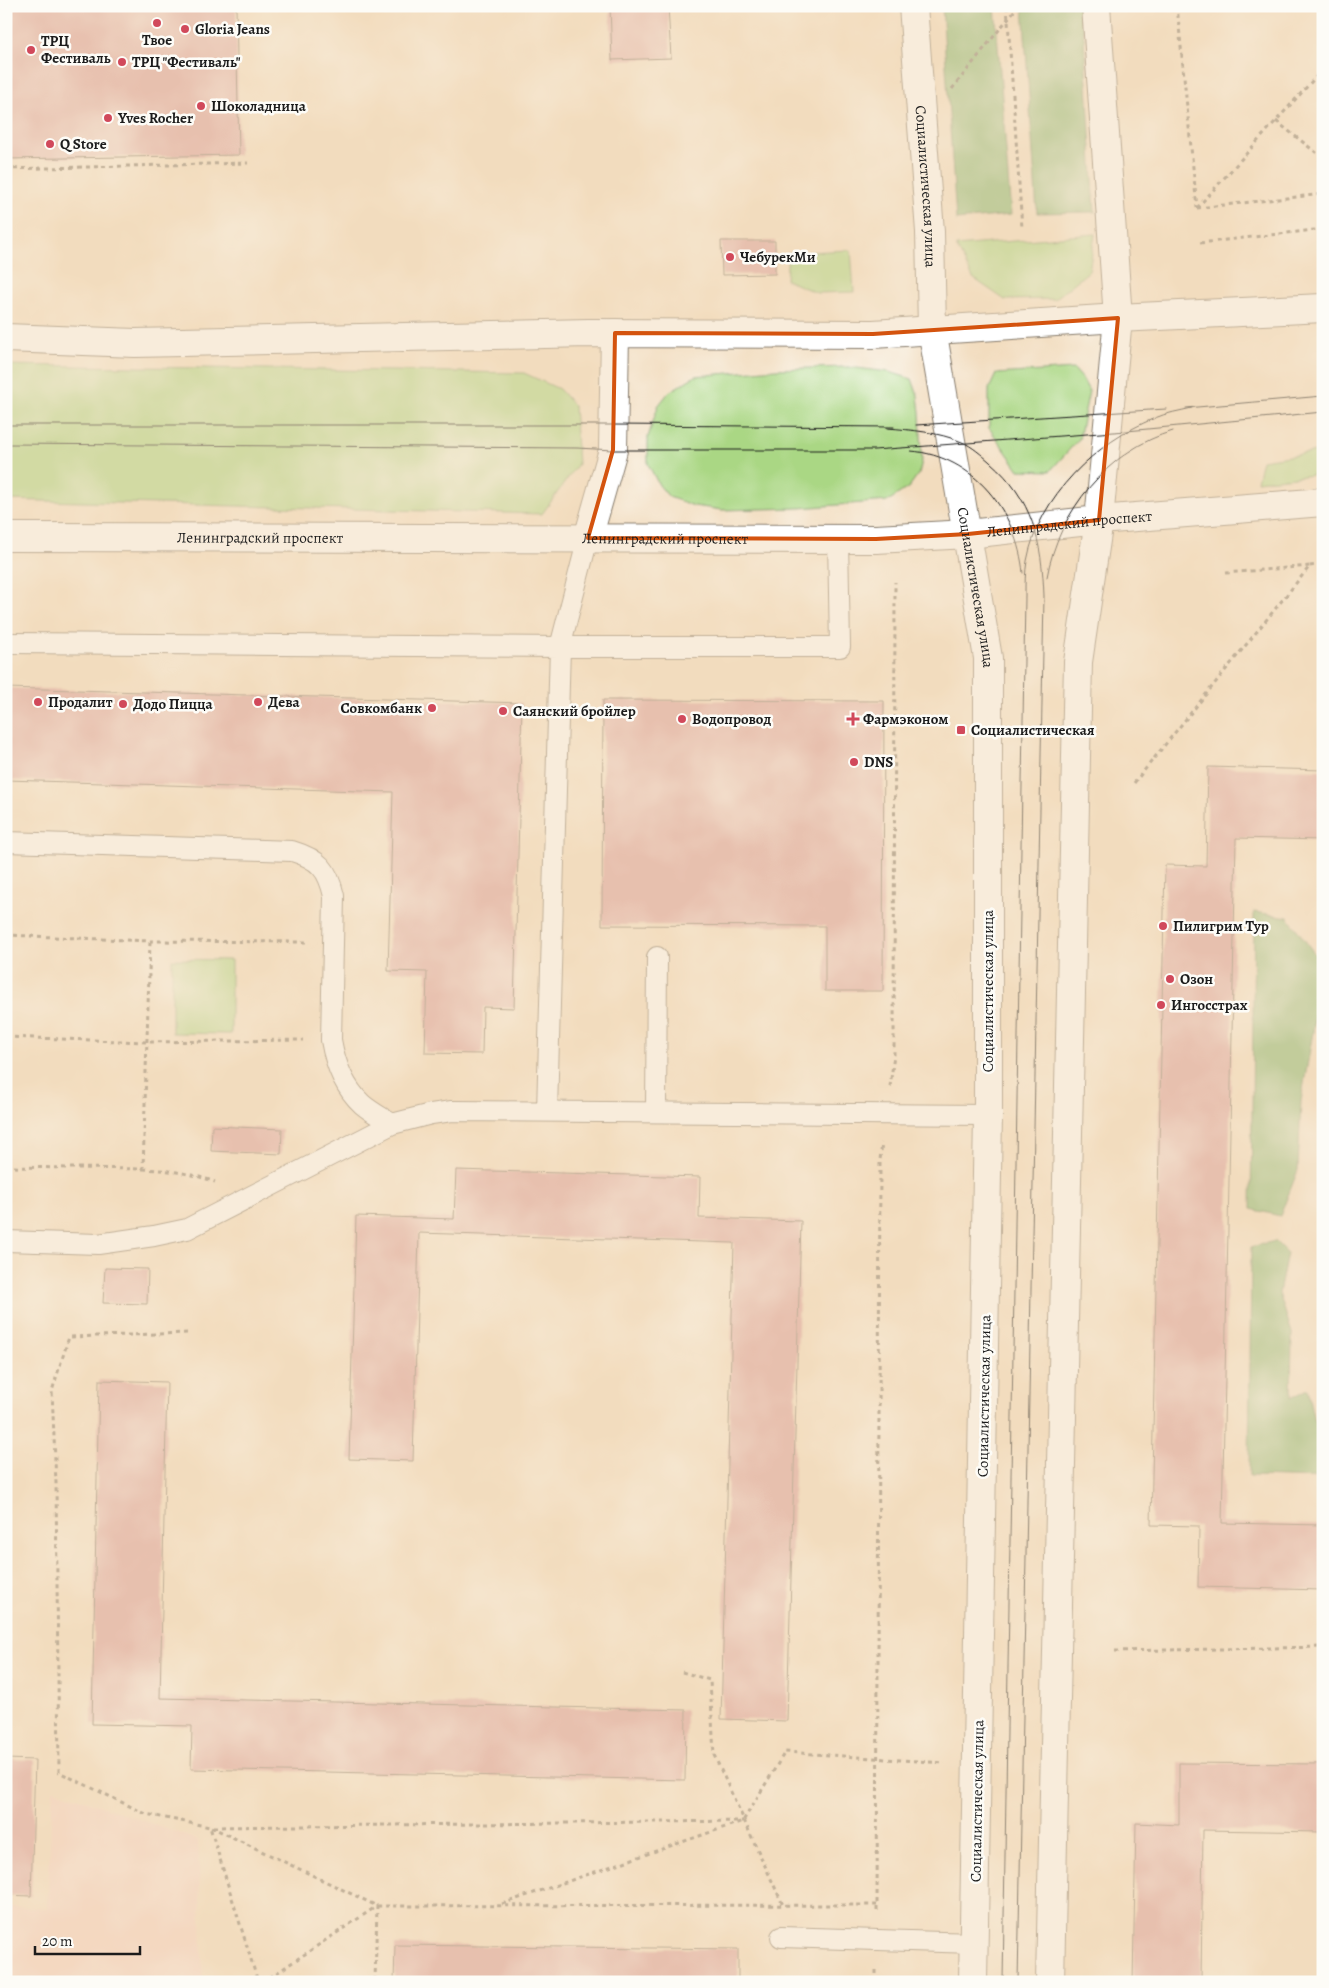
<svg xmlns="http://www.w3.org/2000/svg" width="1329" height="1988" font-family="Alegreya,serif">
<rect width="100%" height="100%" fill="#fdfcf7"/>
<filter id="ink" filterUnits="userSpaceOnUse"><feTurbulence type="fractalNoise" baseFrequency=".02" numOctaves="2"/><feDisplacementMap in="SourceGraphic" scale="10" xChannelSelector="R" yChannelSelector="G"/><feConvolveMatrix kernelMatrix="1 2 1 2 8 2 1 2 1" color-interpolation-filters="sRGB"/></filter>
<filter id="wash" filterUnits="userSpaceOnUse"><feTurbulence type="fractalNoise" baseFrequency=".0096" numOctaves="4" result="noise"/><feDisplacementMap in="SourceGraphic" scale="20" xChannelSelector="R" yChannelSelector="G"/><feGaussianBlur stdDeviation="1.12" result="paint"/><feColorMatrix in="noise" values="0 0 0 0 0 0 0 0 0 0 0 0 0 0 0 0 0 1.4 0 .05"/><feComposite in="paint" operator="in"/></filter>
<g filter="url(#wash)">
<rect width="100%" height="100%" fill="#f2dcbe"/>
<path fill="#f6d2c4" d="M53,1789L198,1840L203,1982H6V1907L47,1908Z"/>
<path fill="#aad784" stroke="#637a50" d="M1095,234L1089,271L1055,299L1005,300L973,278L956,246Z
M851,250L854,292L817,293L786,280L788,253Z
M6,365L524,373L559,389L574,406L578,464L542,514L6,500Z
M848,367L889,372L912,379L918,396L920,412L922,461L919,473L909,487L888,501L799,508L722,510L694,506L669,497L659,485L648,464V437L658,406L669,392L695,376L776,369Z
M1074,369L1082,378L1089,391L1079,439L1050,471L1019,470L989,428V389L996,374Z
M1323,451V474L1257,481L1262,460Z
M172,959L231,960V1034L172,1033Z"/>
<path fill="#87b872" stroke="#526a47" d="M942,6H995L1011,215L956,220Z
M1023,6H1082L1095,212L1037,213Z
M1254,912L1288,917L1317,957L1314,1026L1301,1101L1298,1170L1280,1216L1251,1209Z
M1275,1241L1287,1253L1279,1293L1292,1333L1291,1398L1308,1389L1315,1421L1323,1431V1478L1249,1476L1251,1247Z"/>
<g id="blocks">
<path fill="#da9d9b" d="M6,6H236L239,155L6,159Z
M610,6H668L671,58L612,60Z
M721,241H775V274L722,275Z
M6,688L522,703L514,1008L483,1007L482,1054L425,1053L427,972L388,971L393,792L6,780Z
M603,700L884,701L883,991H825V926L602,925Z
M1208,767L1323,770V840L1236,838L1222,1523L1323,1525V1590L1198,1587L1199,1526L1151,1525L1165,865L1206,866Z
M212,1126L282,1129L281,1154L211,1151Z
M456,1170L700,1177L699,1218L801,1221L787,1721L721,1719L734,1243L419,1233L413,1461L349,1459L356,1216L454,1219Z
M105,1268L148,1269L147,1304L103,1303Z
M99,1380L167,1382L160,1698L686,1710L685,1780L191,1769L192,1726L92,1724Z
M6,1759L35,1760L31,1896L6,1895Z
M1179,1763L1323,1764V1832L1203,1830L1201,1982H1133L1136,1823L1179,1825Z
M395,1945L738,1949V1982H394Z"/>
</g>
</g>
<g filter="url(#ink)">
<use href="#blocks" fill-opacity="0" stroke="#877c6d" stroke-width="1"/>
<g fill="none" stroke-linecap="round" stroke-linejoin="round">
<g stroke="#877c6d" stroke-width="22">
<path id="lane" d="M6,643L560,647H840L838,539
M6,842L292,851C319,859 328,869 334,896L331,1040C335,1063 344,1087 362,1104C371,1112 383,1118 392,1124
M547,1111L560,647L588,538
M656,1112L657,957
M6,1241L98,1244L154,1236L187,1229L392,1124L431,1114L452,1111L988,1115
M781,1937L974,1943"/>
</g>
<g stroke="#877c6d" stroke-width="30">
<g id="secondary">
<path id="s1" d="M913,6L930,232L932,329L988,658V1115L973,1982"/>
<path d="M6,338L135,343L589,333L873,334L1118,318L1323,308"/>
<path id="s2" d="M6,537L876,539L968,534L1099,520L1323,502"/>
<path d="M588,538L613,450L615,333"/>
<path d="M1050,1982L1078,662L1099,520L1118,318L1096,6"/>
</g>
</g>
<path stroke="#877c6d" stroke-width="3" stroke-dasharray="4 4" stroke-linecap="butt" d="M1007,6L1022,228
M1177,6L1197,208
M952,89L1018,6
M1276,121L1323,158
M6,169L248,163
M1197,208L1323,69
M1197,208L1323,194
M1200,243L1323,229
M1310,566L1323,564
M1134,783L1310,566L1226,573
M6,935L150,941L306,942
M6,1037L147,1042L303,1040
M890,1087L894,1055L895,582
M6,1167L143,1169L150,941
M143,1169C168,1170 191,1173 215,1182
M187,1333L69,1337L52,1391L56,1483L59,1772L146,1814L210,1827L258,1982
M1115,1651L1323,1647
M682,1672L710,1680L714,1755L783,1905
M211,1827L377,1906L877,1905
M213,1827L743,1821
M502,1904L743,1821L785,1752L945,1763
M877,1911L880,1160L882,1143
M263,1982L377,1906L375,1982
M876,1982V1967"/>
<use href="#lane" stroke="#fff" stroke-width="20"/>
<use href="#secondary" stroke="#fff" stroke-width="28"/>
<path stroke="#1c1c1c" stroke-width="1" d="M1186,408L1323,396
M6,425H613L894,427
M916,425L1166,409
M887,428C912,430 938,432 962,442C972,446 982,455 990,462C1033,499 1042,542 1044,596L1018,1982
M6,444L577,448L613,450H874L1127,431L1323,412
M911,451C974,456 1017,512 1023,573
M1047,577C1058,512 1109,449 1173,431
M1003,1982L1025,596C1025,584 1025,572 1027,561C1039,496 1096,442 1155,418C1166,413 1180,411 1192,408"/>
</g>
</g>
<path d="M0 0H1329V1988H0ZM1118,318L1099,520L968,534L876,539L588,538L613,450L615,333L873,334Z" fill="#f2dcbe" fill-opacity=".55" fill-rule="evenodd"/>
<path fill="none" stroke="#d4530e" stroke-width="4" stroke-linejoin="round" d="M1118,318L1099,520L968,534L876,539L588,538L613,450L615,333L873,334Z"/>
<g fill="#d1495b" stroke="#fdfcf7" stroke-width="2">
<circle cx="157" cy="23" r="5"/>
<circle cx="185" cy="29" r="5"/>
<circle cx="31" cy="50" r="5"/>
<circle cx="122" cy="62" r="5"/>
<circle cx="201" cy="106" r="5"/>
<circle cx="108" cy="118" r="5"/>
<circle cx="50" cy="144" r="5"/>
<circle cx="730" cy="257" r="5"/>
<circle cx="38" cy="702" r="5"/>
<circle cx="258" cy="702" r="5"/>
<circle cx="123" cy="704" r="5"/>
<circle cx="432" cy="708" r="5"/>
<circle cx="503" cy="711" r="5"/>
<circle cx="682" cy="719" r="5"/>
<path d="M850.5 711.5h5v5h5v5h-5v5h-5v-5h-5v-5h5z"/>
<rect x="956" y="725" width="10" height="10" rx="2.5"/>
<circle cx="854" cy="762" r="5"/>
<circle cx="1163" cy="926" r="5"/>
<circle cx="1170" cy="979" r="5"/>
<circle cx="1161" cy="1005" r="5"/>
</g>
<g text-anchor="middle" stroke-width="5" stroke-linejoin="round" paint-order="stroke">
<g font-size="15" font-weight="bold" fill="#1c1c1c" stroke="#fdfcf7" text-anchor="start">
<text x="195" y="34">Gloria Jeans</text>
<text x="157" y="45" text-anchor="middle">Твое</text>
<text x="41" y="46">ТРЦ<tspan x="41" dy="17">Фестиваль</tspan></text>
<text x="132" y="67">ТРЦ "Фестиваль"</text>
<text x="211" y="111">Шоколадница</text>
<text x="118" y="123">Yves Rocher</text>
<text x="60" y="149">Q Store</text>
<text x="740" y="262">ЧебурекМи</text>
<text x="48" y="707">Продалит</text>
<text x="268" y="707">Дева</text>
<text x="133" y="709">Додо Пицца</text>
<text x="422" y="713" text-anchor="end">Совкомбанк</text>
<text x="513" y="716">Саянский бройлер</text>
<text x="692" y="724">Водопровод</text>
<text x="863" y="724">Фармэконом</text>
<text x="971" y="735">Социалистическая</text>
<text x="864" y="767">DNS</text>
<text x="1173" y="931">Пилигрим Тур</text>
<text x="1180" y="984">Озон</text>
<text x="1171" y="1010">Ингосстрах</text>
</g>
<g font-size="15" fill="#1c1c1c" stroke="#fdfcf7">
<text dy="5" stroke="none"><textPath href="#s1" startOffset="181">Социалистическая улица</textPath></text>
<text dy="5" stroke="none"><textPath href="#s2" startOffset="1064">Ленинградский проспект</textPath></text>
<text dy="5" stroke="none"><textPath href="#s2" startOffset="254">Ленинградский проспект</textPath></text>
<text dy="5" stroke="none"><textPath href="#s2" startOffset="659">Ленинградский проспект</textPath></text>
<text dy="5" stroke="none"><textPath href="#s1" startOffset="586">Социалистическая улица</textPath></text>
<text transform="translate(988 991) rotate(-90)" y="5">Социалистическая улица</text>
<text transform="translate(984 1396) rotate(-89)" y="5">Социалистическая улица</text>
<text transform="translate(977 1801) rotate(-89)" y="5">Социалистическая улица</text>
</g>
</g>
<rect width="1329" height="1988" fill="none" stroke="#fdfcf7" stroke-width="25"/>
<path d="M35 1946v8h105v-8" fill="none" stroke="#1c1c1c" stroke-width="2.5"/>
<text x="42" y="1946" font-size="15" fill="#1c1c1c" stroke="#fdfcf7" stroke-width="4" paint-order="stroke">20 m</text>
</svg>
